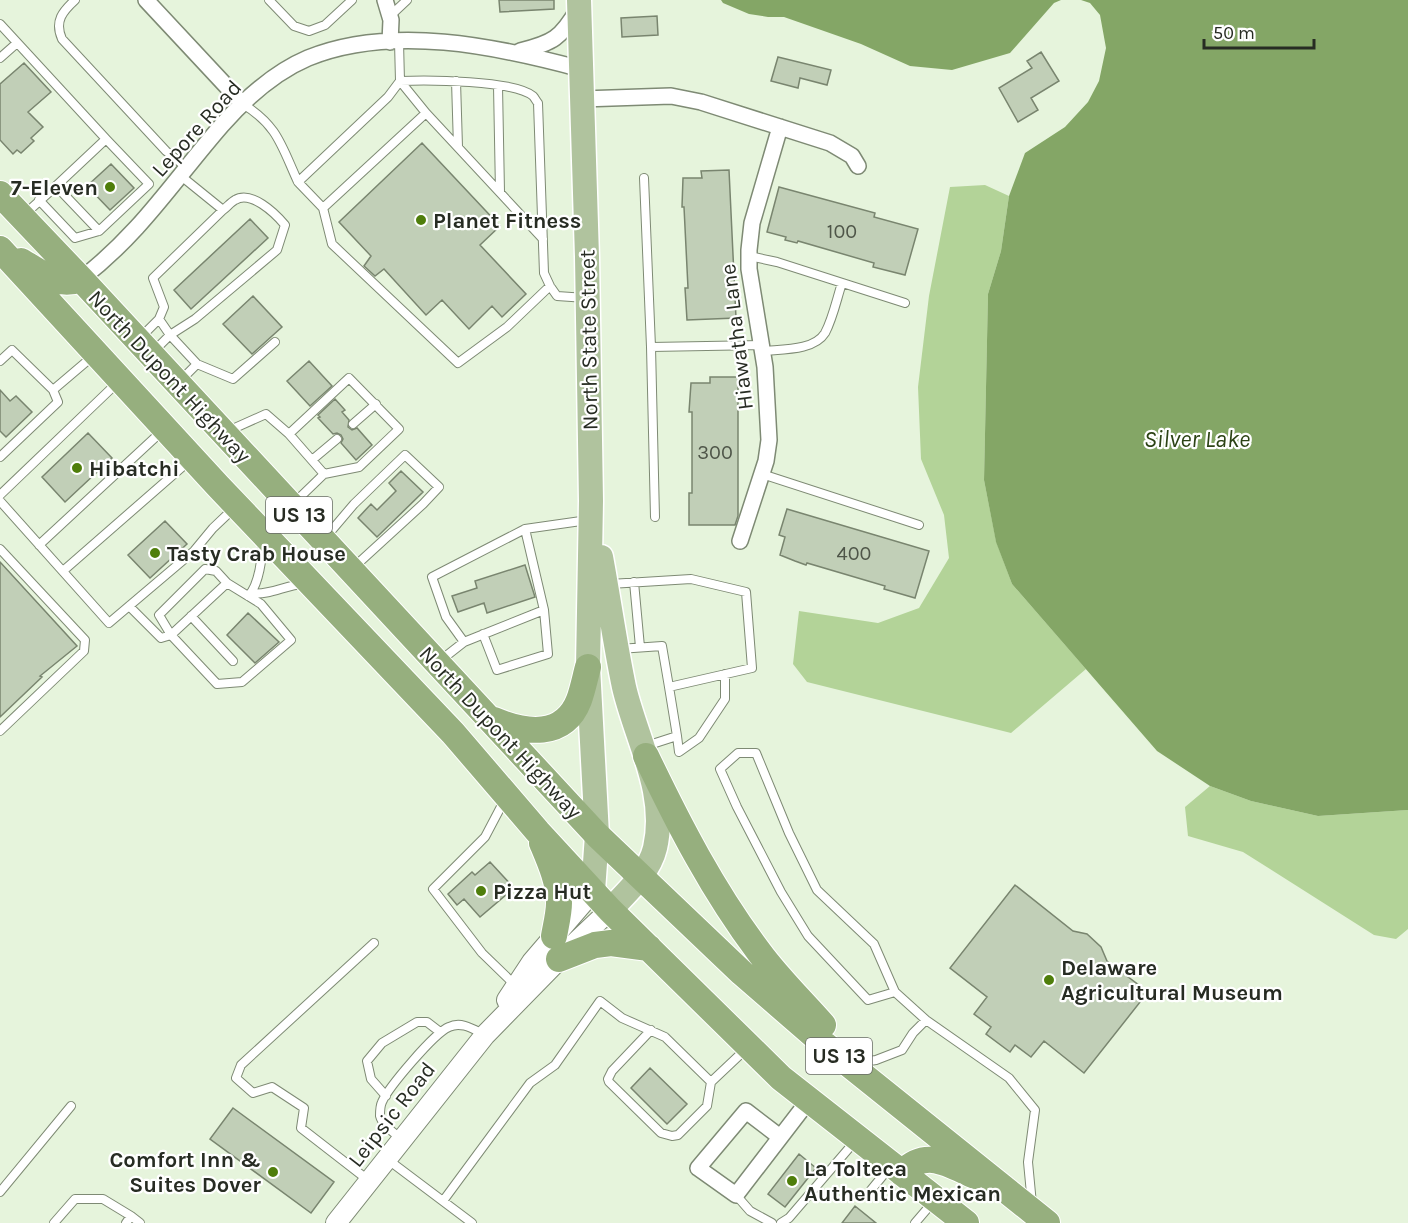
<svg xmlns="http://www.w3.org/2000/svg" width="1408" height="1223" font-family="Karla,sans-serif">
<rect width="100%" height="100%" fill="#e6f4dc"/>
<path fill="#b3d398" d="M985,185L1009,196L1001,251L988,294L984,480L996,541L1012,584L1086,669L1011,733L807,682L793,664L799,611L878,623L919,608L949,558L944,515L921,459L918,387L929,296L950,187Z
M1210,786L1251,801L1318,816L1408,810V929L1396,939L1374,935L1243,852L1188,836L1185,807Z"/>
<path fill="#84a666" d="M721,0H1061L1054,3L1010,53L952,70L910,66L861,44L784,17H768L749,14L723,3Z
M1081,0H1408V810L1318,816L1251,801L1210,786L1157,751L1012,584L996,542L984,480L988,294L1001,251L1009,196L1025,153L1065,127L1088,102L1099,81L1106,48L1100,15L1090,3Z"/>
<path fill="#c1cfb7" stroke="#79856f" stroke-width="1.5" d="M499,0H554V9L500,12Z
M657,16L658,35L622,37L621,18Z
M1041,52L1059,81L1031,98L1038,110L1018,122L999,88L1032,68L1027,61Z
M778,57L831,70L827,85L800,78L798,88L771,81Z
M24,63L51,92L28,112L43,127L31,138L34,141L21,153L17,150L13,154L0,140V84Z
M422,143L500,226L480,245L526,294L502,317L492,306L469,329L442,300L426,315L384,269L375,276L364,266L371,256L339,222Z
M111,164L134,188L110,210L87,186Z
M729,170L736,318L687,320L685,288H688L684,207H682L683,178H702L701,171Z
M779,187L875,213L874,217L918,229L905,275L873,267L874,263L798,241L797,243L785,240L786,237L767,232Z
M250,219L268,238L191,309L174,290Z
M253,296L282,327L252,354L223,324Z
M309,361L332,386L310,406L287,381Z
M710,377H738V516L735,525H689V493H692V412H689L691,383H710Z
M0,390L10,401L16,396L32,412L6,437L0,431Z
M335,399L345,410L342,412L349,420L348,427L352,430L357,428L372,445L356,460L341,443L343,439L341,435L337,433L333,434L318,418L320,417L318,415Z
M88,433L112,458L65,502L42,477Z
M401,471L423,492L377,537L358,518L371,504L377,510L396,491L389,483Z
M787,509L929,551L915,598L884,589L885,586L807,563L806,565L795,561L780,555L785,537L779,535Z
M165,521L187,544L150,578L128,555Z
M0,562L77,646L40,676L42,677L0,717Z
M525,565L535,597L487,613L484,603L458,612L452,596L477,588L475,581Z
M248,613L279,642L255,663L227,635Z
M490,862L514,888L480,917L464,899L457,905L448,894L472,872L475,875Z
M1015,885L1073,931L1087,934L1101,947L1107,961L1148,992L1084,1073L1044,1041L1031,1057L1015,1045L1010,1052L986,1034L991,1027L974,1014L987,997L950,968Z
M650,1068L687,1104L667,1124L631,1088Z
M233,1108L334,1182L311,1213L210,1139Z
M799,1154L816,1168L785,1207L768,1194Z
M855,1206L876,1223H842Z"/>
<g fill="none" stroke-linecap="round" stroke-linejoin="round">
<g stroke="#7e8a74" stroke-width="10">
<path id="service" d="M75,0C63,11 54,21 62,39L166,151L187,168
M269,0L294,26L309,31L325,25L352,0
M390,16L407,0
M0,24L106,139
M0,58L17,43
M400,81C427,80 514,80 533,96C535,98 536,101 538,103L544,273L550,286L557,296L586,298
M456,81L458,147
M498,86L500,192
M243,104C278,126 281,145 298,182L388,97L400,81
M426,113L543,239
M644,178L651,347
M298,182L323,208L332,244L458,363L507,327L550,286
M39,200L75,238L99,231
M323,208L426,113L400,81L399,42
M25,214L56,186L99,231L149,184L106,139L56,186
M749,256L777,262L905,303
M141,337L159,319
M763,351C781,349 814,351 825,333C833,318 837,298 842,283
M153,352L170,335L195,319L277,250L285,225C275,213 251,190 235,200C231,202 227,207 223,210L181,176
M0,361L12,350L53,390L58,402L0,457
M197,364L233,379L275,342
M181,380L197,364L170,335L159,319L164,307L153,278L223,210
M53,390L93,356
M353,424L376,404
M228,431L266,414L289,434L324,474
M289,434L349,378L399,429L359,467L324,474L293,504
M312,460L337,439
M762,474L919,525
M0,495L117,383
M0,501L109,623L194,551L213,528L233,509
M655,517L651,347L762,345
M326,537L354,504L405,455L439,487L423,504L353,568
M39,545L161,432
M0,549L85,640L84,651L0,731
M63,571L189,461
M634,582L640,647
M227,583L261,604L291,640L242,682L217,684L171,635Z
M610,584L691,579L746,592L752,668L669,687L662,646L619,649
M252,593C268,596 286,585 303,584
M248,596C259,586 263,555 262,541
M129,606L161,638L171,635L159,615L205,569L216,571L227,583
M191,616L233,661
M483,634L497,670L548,654L544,610
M464,642L446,617L432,577L525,529L588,520
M441,660L464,642L544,610L525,529
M677,736L679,752L699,738L725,699V674
M646,746L677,736L669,687
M505,799L485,837L433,889L482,953L515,985
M895,992L868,1000L808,936L781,892L737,807L720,769L738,753H756L789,833L817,890L874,944L895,992L926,1020
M651,1030L612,1071L608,1079L609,1082L661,1133L672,1136L678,1135L707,1106L711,1082
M857,1063L876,1060L902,1050L913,1033L926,1020L1009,1078L1035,1110L1028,1162L1032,1204
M386,1096L371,1079L367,1061L382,1043L417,1022H427L440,1032
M402,1139C394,1133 382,1125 380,1116C380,1111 380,1106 382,1102C388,1088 434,1033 449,1027C461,1021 473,1029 483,1034
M387,1159L472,1223
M368,1180L301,1128L304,1108L272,1087L253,1093L236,1078L241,1065L374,943
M871,1190L889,1168
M0,1192L71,1106
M736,1195L750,1211L772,1223
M443,1201L530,1083L555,1065L600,1001L622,1018L665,1037L711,1082L747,1048
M54,1223L75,1199H103L131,1216L140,1223
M126,1223L131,1216
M781,1223L789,1218L856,1140
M915,1223L933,1202"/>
</g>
<g stroke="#7e8a74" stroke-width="18">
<path id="minor" d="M146,0L243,104
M385,0L391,20L390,42
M520,51C553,43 561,38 578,9
M582,99L671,96L701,102L830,143L852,156L858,166
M81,279C141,233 174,180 222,125C245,99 275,72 308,58C392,24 496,46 581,69
M740,541L766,461L769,440L765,367L749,269V250L752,223L780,127
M780,1137L746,1111L698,1168L736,1195L809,1100"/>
</g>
<g stroke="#7e8a74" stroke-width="22">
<path id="tertiary" d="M507,1000L532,962L593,891
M336,1223L485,1035L573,945L610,910"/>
</g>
<g stroke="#fff" stroke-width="27">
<path id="primary" d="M579,0L587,257L591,501L588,667L597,835L593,891
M601,557C609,600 615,644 624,687C636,739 668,793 655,848C649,873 627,892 610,910"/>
</g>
<g stroke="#fff" stroke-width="28">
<path id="trunk" d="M0,194L81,279L597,835L742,973L825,1045L1047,1223
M0,249L218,486L453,733L538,832L610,910L781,1078L966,1223
M21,261C42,273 57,288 81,279
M494,720C525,733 564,739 579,700C583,689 585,678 588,667
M646,756C679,825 713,891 759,952C778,978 802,1001 823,1025
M542,843C550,862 559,882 559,903C559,913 556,925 554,936
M559,959L595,945L611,943L649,948
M902,1173C926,1148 948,1164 975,1176"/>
</g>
<use href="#service" stroke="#fff" stroke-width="8"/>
<use href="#minor" stroke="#fff" stroke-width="15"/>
<use href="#tertiary" stroke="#fff" stroke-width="20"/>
<use href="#primary" stroke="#b0c39e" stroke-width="24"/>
<use href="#trunk" stroke="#96af7e" stroke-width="26"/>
</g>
<g fill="#4f7e0b" stroke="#fff" stroke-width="2">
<circle cx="110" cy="187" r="6"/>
<circle cx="421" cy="220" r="6"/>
<circle cx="77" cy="468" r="6"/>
<circle cx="155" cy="553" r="6"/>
<circle cx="481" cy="891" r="6"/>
<circle cx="1049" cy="980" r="6"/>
<circle cx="273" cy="1172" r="6"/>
<circle cx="792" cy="1181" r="6"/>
</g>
<g text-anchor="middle" stroke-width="4.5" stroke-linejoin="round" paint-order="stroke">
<g font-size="20" fill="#4e5548">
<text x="842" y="238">100</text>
<text x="715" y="459">300</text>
<text x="854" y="560">400</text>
</g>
<g fill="#fff" stroke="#686b65" stroke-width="1.5">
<rect x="266" y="497" width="66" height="36" rx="4.5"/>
<rect x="806" y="1038" width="66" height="36" rx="4.5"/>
</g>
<g font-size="21" font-weight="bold" fill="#272c23">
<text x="299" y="522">US 13</text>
<text x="839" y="1063">US 13</text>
</g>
<g font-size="22" fill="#272c23" stroke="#fff">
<text transform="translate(196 128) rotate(-48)" y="8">Lepore Road</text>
<text transform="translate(736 337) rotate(-97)" y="8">Hiawatha Lane</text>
<text transform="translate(588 340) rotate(-91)" y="8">North State Street</text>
<text transform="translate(170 376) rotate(47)" y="8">North Dupont Highway</text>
<text transform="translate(501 732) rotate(47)" y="8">North Dupont Highway</text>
<text transform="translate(391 1114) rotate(-52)" y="8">Leipsic Road</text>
</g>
<g font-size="22" font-weight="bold" fill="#272c23" stroke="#fff" text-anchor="start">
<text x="98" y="195" text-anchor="end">7-Eleven</text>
<text x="433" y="228">Planet Fitness</text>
<text x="89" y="476">Hibatchi</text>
<text x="167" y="561">Tasty Crab House</text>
<text x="493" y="899">Pizza Hut</text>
<text x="1061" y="975">Delaware<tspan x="1061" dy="25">Agricultural Museum</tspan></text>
<text x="261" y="1167" text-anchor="end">Comfort Inn &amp;<tspan x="261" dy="25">Suites Dover</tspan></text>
<text x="804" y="1176">La Tolteca<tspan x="804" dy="25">Authentic Mexican</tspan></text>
</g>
<g font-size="24" font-style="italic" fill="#2c4315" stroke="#fff">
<text x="1197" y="447">Silver Lake</text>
</g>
</g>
<path d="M1204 39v9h110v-9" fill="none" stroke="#272c23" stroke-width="3"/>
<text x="1213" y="39" font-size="18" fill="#272c23" stroke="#ffffff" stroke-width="4.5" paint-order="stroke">50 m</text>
</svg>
